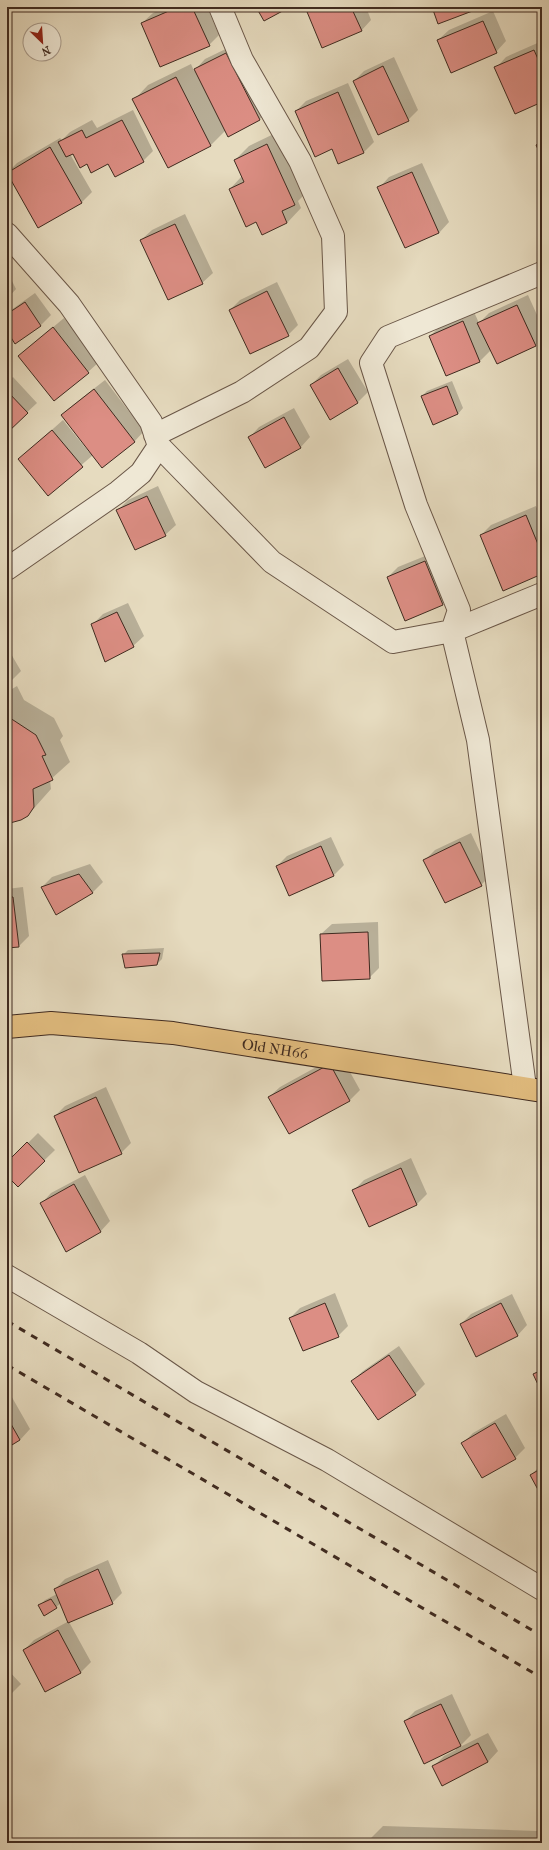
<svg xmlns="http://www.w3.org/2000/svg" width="549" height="1850" font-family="'IM FELL French Canon',serif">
<rect width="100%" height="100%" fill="#e6dbbf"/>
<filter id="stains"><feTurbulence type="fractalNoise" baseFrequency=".005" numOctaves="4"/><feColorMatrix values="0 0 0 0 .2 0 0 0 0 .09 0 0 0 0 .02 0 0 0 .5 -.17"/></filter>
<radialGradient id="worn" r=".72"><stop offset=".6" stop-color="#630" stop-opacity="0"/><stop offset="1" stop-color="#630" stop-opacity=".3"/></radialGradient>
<path fill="#0003" d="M167,7H207L219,35L209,45L142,23L153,13Z
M306,7H366L371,20L361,31Z
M493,11L506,41L496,52L438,40L449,30Z
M542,41V101L496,68L506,57Z
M236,44L269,109L259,120L226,130L210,146L134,100L148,85L191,64L194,71L205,59Z
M394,57L418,110L408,120L354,81L364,71Z
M348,83L374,142L364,152L339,163L332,148L296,111L306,101Z
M133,110L153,151L143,161L109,163H87L74,152L70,154L92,192L82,202L39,227L7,173L17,163L60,138L62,140L70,132L92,120L97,128Z
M282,130L309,190L298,201L301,208L287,223L257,221L230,189L242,176L235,160L249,146Z
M422,163L449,222L439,233L379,188L389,177Z
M185,214L213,273L202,283L141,240L152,230Z
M7,271L16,289L7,299Z
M277,282L298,325L288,335L230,310L240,300Z
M35,293L51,315L40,326L7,330V313Z
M528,295L542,326V339L536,345L497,363L491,350L480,361L447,375L430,336L440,326L474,312L479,323L489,313Z
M64,318L99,362L88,372L19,356Z
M348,359L368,392L358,402L330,418L311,385L321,375Z
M13,377L37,403L7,431V383Z
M105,380L144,431L134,442L93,455L48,494L19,459L63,420L89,452L91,451L62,415L73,405Z
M452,381L463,408L458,414L434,424L422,396L427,391Z
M294,408L310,437L300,448L249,438L259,427Z
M158,486L176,525L165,535L117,511L128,500Z
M536,506L542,520V573L481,535L491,525Z
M435,552L453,594L442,604L388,577L398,567Z
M128,603L144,636L133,646L92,625L103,614Z
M7,647L21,671L7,685Z
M17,686L24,700L54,718L63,736L60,740L70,762L50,780L51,789L28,815L7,821V692Z
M471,833L491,875L481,885L425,860L435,850Z
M331,837L344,865L334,875L277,866L287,856Z
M90,864L103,882L92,893L42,887L52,877Z
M23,887L29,936L19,946L7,947V889Z
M378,922L379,968L369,978L321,934L332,924Z
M164,948L162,959L157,964L123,955L128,950Z
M340,1054L360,1090L350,1100L289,1133L269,1097L280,1087Z
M106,1087L131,1143L121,1153L55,1116L65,1106Z
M38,1133L55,1150L18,1186L7,1174V1164Z
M411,1158L427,1194L417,1204L370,1225L354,1190L364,1180Z
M85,1175L110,1221L100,1232L41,1204L51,1193Z
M335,1293L348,1326L338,1336L290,1318L300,1308Z
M512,1294L527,1325L517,1336L461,1324L471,1314Z
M399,1346L425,1384L415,1394L352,1381L363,1371Z
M542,1367V1391L534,1374Z
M9,1392L30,1429L20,1440L7,1447V1393Z
M506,1414L525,1448L515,1458L463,1443L473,1433Z
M542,1464V1495L531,1475Z
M108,1560L122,1593L112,1603L69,1622L91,1662L81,1672L46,1691L24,1650L34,1640L69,1621L61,1603L56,1607L40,1605L45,1600L57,1594L55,1589L65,1579Z
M7,1669L21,1684L7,1698Z
M452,1694L471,1735L458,1748L488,1733L498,1751L488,1762L434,1766L444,1756L456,1750L455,1748L405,1721L415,1711Z
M383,1826L537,1831L536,1843H368V1841Z"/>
<path fill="#dc8e84" stroke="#402b20" d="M178,7H192L210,46L160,67L141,23Z
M256,7H290L264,21Z
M305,7H351L362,31L322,48Z
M432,7H483L438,24Z
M483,21L497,53L451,73L437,40Z
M534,50L542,68V102L515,114L494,67Z
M226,53L260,120L228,137L194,69Z
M383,66L409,121L378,135L353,81Z
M176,77L211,146L168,168L132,99Z
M338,92L364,153L338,164L332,149L315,157L295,111Z
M122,120L144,162L115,177L108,164L91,173L87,164L80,168L73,154L66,157L58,142L82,130L86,138Z
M542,142V158L536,145Z
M267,144L295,205L282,211L287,223L262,235L256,222L246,227L229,189L244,182L234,160Z
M50,147L82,203L38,228L7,173Z
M412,172L439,233L405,248L377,187Z
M175,224L203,284L168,300L140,240Z
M267,291L289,336L250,354L229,310Z
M25,302L41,326L15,344L7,331V314Z
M517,305L536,346L497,364L477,323Z
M463,321L480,362L446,376L429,336Z
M53,327L89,373L54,401L18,356Z
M338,368L358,403L330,420L310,385Z
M447,386L458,414L433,425L421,396Z
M94,389L135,442L102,468L61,415Z
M7,391L28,413L7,433Z
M284,417L301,448L265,468L248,437Z
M52,430L83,467L48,496L18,459Z
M147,496L166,536L135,550L116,510Z
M526,515L542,554V574L503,591L480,535Z
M425,561L443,605L405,621L387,577Z
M117,612L134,647L105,662L91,624Z
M7,716L36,735L46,755L42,756L53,780L33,789L34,807L28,816L21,820L10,823L7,822Z
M460,842L482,886L445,903L423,860Z
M321,846L334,876L289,896L276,866Z
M79,874L93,893L56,915L41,887Z
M7,897H13L19,947L7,948Z
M368,932L370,979L322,981L320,934Z
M160,953L157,965L125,968L122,954Z
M330,1064L350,1101L289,1134L268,1097Z
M96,1097L122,1154L79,1173L54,1116Z
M27,1142L45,1161L18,1187L7,1176V1162Z
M401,1168L417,1205L369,1227L352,1190Z
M74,1184L101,1232L66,1252L40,1203Z
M325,1303L339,1337L303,1351L289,1318Z
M501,1303L518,1336L476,1357L460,1324Z
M389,1355L416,1395L378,1420L351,1381Z
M542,1370V1393L533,1374Z
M7,1417L20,1440L7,1448Z
M495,1423L516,1459L482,1478L461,1443Z
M542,1468V1497L530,1475Z
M98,1569L113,1604L68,1623L54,1589Z
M51,1599L57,1608L44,1616L38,1605Z
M58,1630L81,1673L45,1692L23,1650Z
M441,1704L461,1746L424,1764L404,1721Z
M478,1743L488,1762L442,1786L432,1766Z
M367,1840L454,1843H367Z"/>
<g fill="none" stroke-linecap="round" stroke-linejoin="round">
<g stroke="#6a5748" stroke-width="24">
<path id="minor" d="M7,234L69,304L151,422L159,446L272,562L393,642L452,631L478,740L525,1087
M155,435L242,392L309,348L336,312L333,236L300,161L242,60L220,7
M7,569L118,492L141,473L159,446
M452,631L459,610L416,505L371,363L388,337L542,273
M452,631L542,594
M7,1276L139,1353L196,1392L327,1460L542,1589"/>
</g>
<g stroke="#402b20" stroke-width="24">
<g id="major">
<path id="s1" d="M7,1027L51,1023L173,1033L542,1091"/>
</g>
</g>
<use href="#minor" stroke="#efe8d5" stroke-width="22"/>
<use href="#major" stroke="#e3be80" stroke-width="22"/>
<path stroke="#402b20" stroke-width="3" stroke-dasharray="7 7" stroke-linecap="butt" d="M7,1321L542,1636
M7,1365L542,1678"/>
</g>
<g text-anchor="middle" stroke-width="4" stroke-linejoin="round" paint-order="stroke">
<g font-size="15" fill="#402b20" stroke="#efe8d5">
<text dy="5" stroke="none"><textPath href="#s1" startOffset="270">Old NH66</textPath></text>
</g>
</g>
<rect width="549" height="1850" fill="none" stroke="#e6dbbf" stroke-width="24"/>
<rect x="8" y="8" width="533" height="1834" fill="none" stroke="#402b20" stroke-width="2"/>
<rect x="12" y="12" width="525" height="1826" fill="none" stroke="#402b20"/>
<g transform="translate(42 42) rotate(155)"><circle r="19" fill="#efe8d5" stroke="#a99c8d"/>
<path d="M0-3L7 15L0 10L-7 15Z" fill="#8f2418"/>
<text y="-6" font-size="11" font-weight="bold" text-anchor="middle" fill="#402b20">N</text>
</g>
<rect width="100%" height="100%" filter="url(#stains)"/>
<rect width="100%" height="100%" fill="url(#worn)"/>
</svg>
